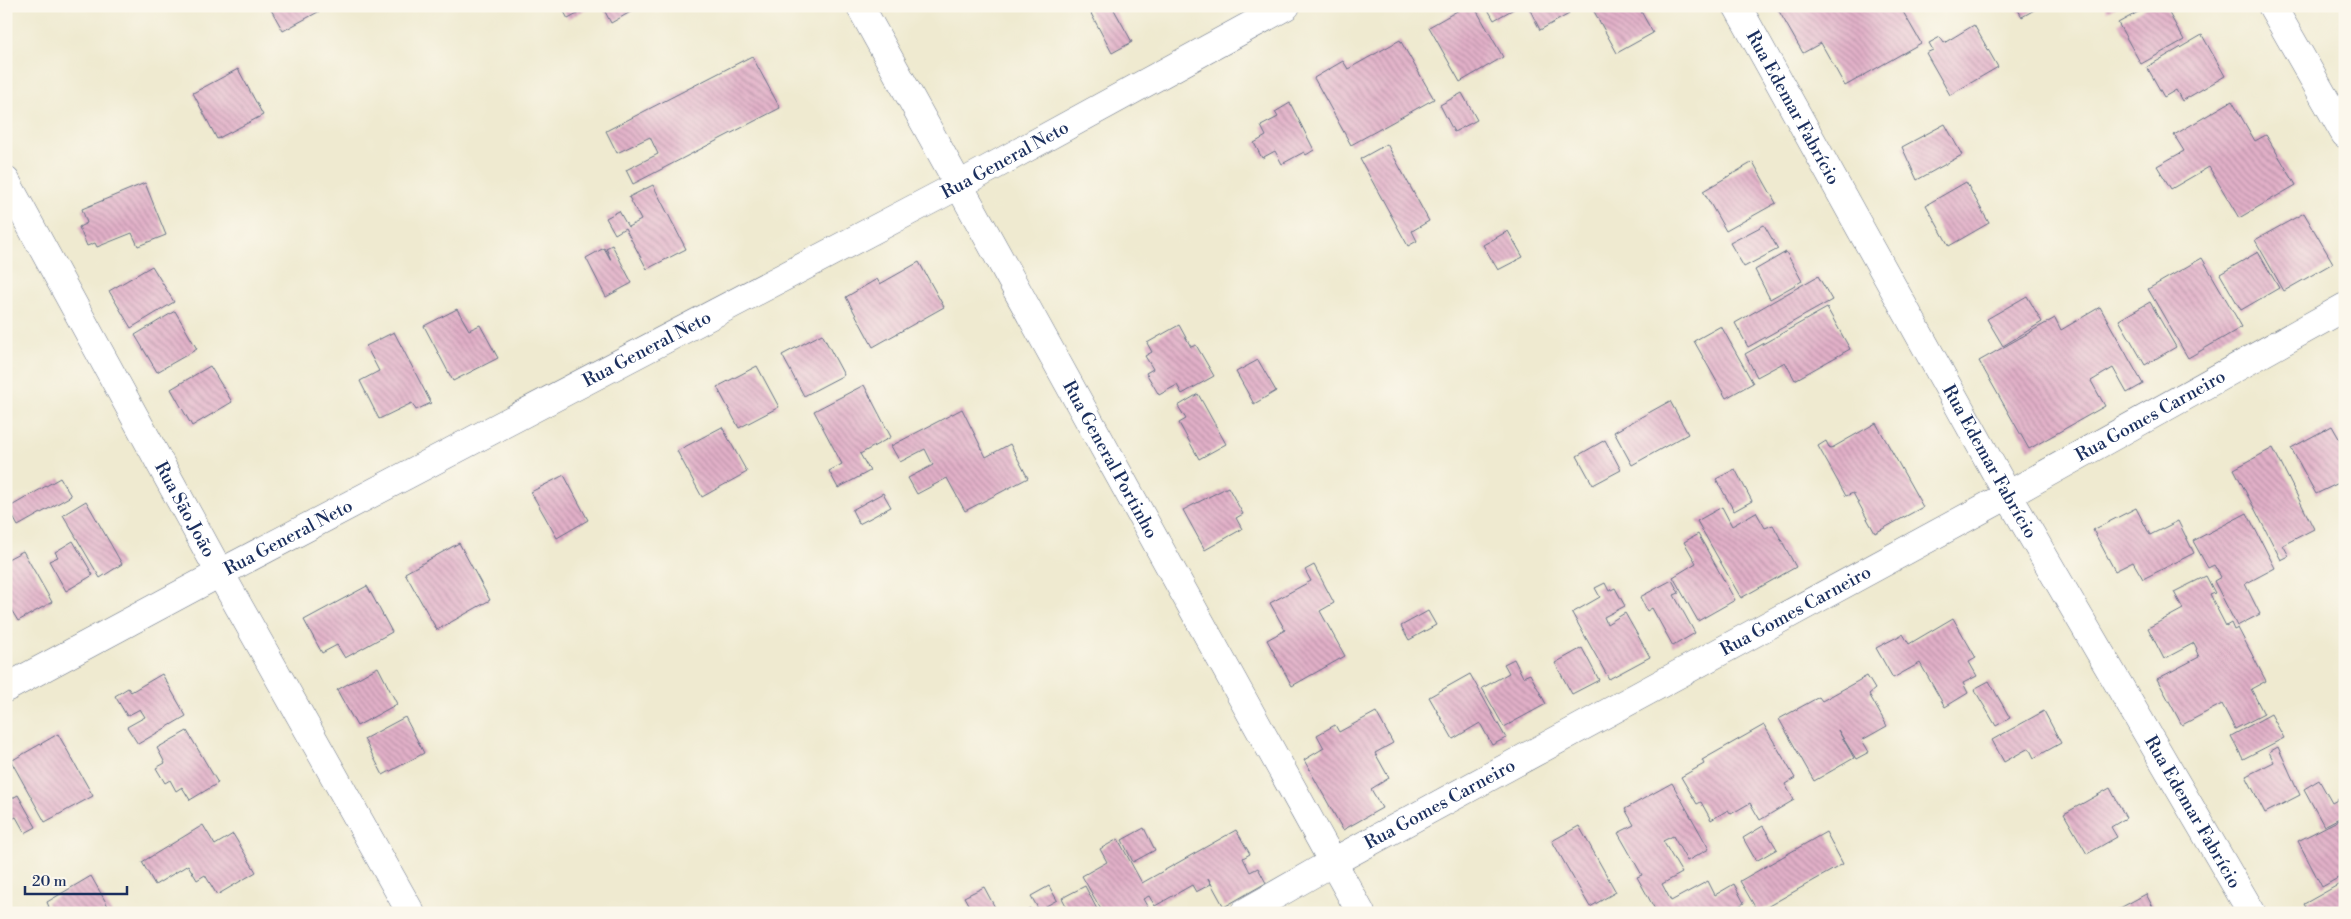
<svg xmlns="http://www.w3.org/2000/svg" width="2351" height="919" font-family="'Libre Bodoni',serif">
<defs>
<pattern id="building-back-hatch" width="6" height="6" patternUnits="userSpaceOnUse" patternTransform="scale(1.25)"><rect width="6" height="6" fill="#e2b0c8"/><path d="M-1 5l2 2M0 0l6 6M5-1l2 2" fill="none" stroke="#b690a6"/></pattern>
</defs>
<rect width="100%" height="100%" fill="#fbf7ec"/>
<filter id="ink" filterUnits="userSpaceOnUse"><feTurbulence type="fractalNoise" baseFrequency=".02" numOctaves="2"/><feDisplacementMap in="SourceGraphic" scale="10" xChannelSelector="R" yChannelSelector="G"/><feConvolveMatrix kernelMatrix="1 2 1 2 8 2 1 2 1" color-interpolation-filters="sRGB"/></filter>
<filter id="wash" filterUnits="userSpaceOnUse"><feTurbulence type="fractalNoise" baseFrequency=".0096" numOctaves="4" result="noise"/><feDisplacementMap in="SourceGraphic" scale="20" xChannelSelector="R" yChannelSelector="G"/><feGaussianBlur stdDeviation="1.12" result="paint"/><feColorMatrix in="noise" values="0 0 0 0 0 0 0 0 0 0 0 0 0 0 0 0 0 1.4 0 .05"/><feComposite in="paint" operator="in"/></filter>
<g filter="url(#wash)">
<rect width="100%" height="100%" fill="#efead0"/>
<g id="blocks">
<path fill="url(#building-back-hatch)" d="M269,6H329L283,31Z
M561,6H592L568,19Z
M602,6H641L611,23Z
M1087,6H1112L1132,42L1112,53Z
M1466,6H1474L1503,57L1460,82L1429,27Z
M1486,6H1519L1494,20Z
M1528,6H1565L1569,14L1540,30Z
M1591,6H1638L1653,33L1617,53Z
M1776,6H1909L1902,10L1921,43L1845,86L1821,43L1803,53Z
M2016,6H2041L2022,17Z
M2104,6H2118L2107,12Z
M2149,6H2165L2184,40L2141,64L2118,23Z
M2168,6H2180L2171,12Z
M1974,25L1998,67L1950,95L1926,53L1933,50L1929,43L1940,37L1944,43Z
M2202,35L2225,76L2182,101L2176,90L2164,97L2147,67Z
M1400,40L1434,99L1351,145L1314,78L1343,61L1348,69Z
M752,56L780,108L633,184L626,170L658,154L650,137L617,153L606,131Z
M238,69L263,115L217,139L193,93Z
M1462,93L1477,120L1454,132L1440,105Z
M2232,101L2255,141L2266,135L2296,185L2239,218L2209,167L2171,189L2157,166L2184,151L2174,135Z
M1290,103L1314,150L1306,155L1304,152L1282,164L1275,151L1262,158L1254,143L1266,136L1261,126L1278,117L1275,112Z
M1945,124L1962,155L1917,180L1902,147Z
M1387,144L1429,221L1412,231L1417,241L1408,246L1360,159Z
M1753,162L1776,203L1726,231L1703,191Z
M1966,182L1989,223L1949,246L1926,205Z
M145,183L166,235L138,246L132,233L97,247L95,243L87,246L79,227L87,223L82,209Z
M653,185L686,249L647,269L625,228L615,234L606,218L619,211L628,227L641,220L629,197Z
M2304,213L2333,263L2284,291L2255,240Z
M1764,225L1778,249L1744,267L1730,243Z
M1508,231L1523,257L1498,270L1483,245Z
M612,245L632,283L606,297L586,258L604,248L611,260L606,248Z
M1786,252L1802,281L1770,299L1755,270Z
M2258,252L2279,288L2241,310L2220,274Z
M2202,258L2242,327L2188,358L2148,289Z
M919,262L944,307L873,347L846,297L877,279L880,284Z
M152,266L174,302L131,328L109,291Z
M1818,276L1832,300L1748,347L1735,323Z
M2027,296L2042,322L2003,346L1987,319Z
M2150,302L2176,347L2145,365L2119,320Z
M2100,307L2143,384L2127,393L2113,368L2091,381L2105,406L2029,449L1979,361L2055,318L2061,330Z
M1827,308L1850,349L1795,380L1785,362L1757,377L1745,354Z
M457,309L469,330L480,325L498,358L453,381L424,326Z
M175,311L197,349L157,372L135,335Z
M1179,325L1191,347L1196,345L1214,376L1182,394L1177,385L1159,395L1146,373L1153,369L1145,356L1152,352L1147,343Z
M1721,326L1753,383L1726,398L1694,341Z
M394,332L431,403L416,410L412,403L379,419L360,381L379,371L366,346Z
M822,334L844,375L804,396L782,355Z
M1258,360L1276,391L1254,404L1236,372Z
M210,366L232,402L192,426L171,389Z
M757,366L779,407L739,428L717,387Z
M864,385L891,437L860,454L870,471L838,488L829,471L842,464L814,411Z
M1198,394L1226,444L1199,459L1179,423L1186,419L1178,406Z
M1670,401L1688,434L1632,465L1614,432Z
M962,409L986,457L1010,444L1028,478L965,511L947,478L917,494L908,478L933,465L925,449L900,462L891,446Z
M1876,423L1923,507L1875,533L1853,493L1846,496L1818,446L1826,441L1830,449Z
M2332,426L2345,449V480L2316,494L2291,448Z
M722,427L747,472L702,497L677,451Z
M1605,440L1621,470L1593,485L1577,456Z
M2273,448L2314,529L2283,545L2289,556L2281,560L2234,469Z
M1735,469L1752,501L1734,511L1716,479Z
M564,475L588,520L557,538L531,492Z
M60,478L71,496L18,526L8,508Z
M1228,487L1243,514L1236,518L1242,529L1205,550L1183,510Z
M883,493L891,507L859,524L852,510Z
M86,501L122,564L100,578L63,515Z
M1722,507L1732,526L1756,512L1765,528L1773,525L1796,567L1741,598L1697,521Z
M2136,508L2150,535L2178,521L2194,553L2143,579L2133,562L2115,571L2093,530Z
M2247,513L2275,568L2245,584L2260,614L2237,626L2214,581L2221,577L2214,565L2208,568L2193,541Z
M1698,534L1735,600L1698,621L1673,577L1696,563L1684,542Z
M73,541L93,575L66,591L49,561L58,557L55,552Z
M459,543L490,600L437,630L405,573Z
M23,551L52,602L18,621L6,601V560Z
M1314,565L1334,603L1320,611L1345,656L1292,686L1267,640L1285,630L1270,603L1311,581L1305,570Z
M2206,576L2215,593L2210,595L2226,626L2231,623L2234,630L2238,628L2266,681L2251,689L2264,714L2235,729L2222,704L2182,725L2157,679L2199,657L2196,650L2197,649L2194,643L2164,659L2148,628L2183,609L2174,592Z
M1672,580L1679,593L1674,595L1695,633L1673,646L1652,608L1647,611L1640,597Z
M1605,583L1609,591L1615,588L1625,606L1604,617L1607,624L1625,613L1650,657L1609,679L1572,613L1600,597L1595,588Z
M367,586L392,632L345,658L337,645L322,653L304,620Z
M1428,611L1436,625L1409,640L1401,626Z
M1953,618L1976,658L1969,662L1977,676L1963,683L1968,693L1945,707L1920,663L1893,678L1876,648L1903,634L1909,644Z
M1582,648L1599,680L1572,694L1555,663Z
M1514,659L1523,677L1530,674L1546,704L1504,727L1482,688L1509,673L1504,664Z
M378,667L397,704L357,726L337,690Z
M162,674L186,716L138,744L127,727L145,717L140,709L127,716L115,696L128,688L131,692Z
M1470,674L1506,738L1492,745L1480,723L1453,739L1429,697Z
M1867,676L1875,689L1869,694L1887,726L1862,740L1869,752L1856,759L1838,730L1854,758L1814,781L1779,719L1819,697L1822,701Z
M1989,681L2010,718L1996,726L1974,689Z
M2044,711L2061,743L2034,758L2029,748L2004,762L1992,740Z
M1376,712L1393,743L1375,753L1389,778L1371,789L1382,808L1343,830L1304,760L1324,748L1317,735L1335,725L1339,732Z
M2271,714L2284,738L2243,759L2231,736Z
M405,717L424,753L383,775L364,739Z
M1764,725L1795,778L1785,784L1794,800L1760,820L1750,803L1731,814L1728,810L1711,820L1701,802L1697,804L1681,777L1704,764L1702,760Z
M187,731L218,783L190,800L182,787L176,791L170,780L165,783L156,768L165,763L157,748Z
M58,734L93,796L45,822L11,761Z
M2278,747L2300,795L2265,813L2246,776L2274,762L2269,752Z
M2319,780L2332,803L2339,799L2345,810V815L2324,826L2304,789Z
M1672,783L1709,849L1687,861L1673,836L1663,841L1682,873L1662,884L1671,901L1708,881L1715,895L1734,884L1744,903L1726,913H1657L1637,877L1642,875L1618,833L1634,825L1625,809Z
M2110,788L2126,818L2111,827L2117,837L2087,854L2064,814Z
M6,795L9,800L18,795L36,827L25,833L16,817L6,822Z
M2345,817V874L2322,887L2298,841Z
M203,825L215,845L233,834L256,872L217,895L205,875L197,880L188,865L155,885L142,862Z
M1579,826L1616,892L1590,907L1552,841Z
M1763,826L1777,849L1756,861L1743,838Z
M1144,828L1155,850L1133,862L1122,840Z
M1236,830L1250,854L1243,858L1250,872L1258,868L1266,883L1224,907L1208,878L1211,884L1196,892L1192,885L1155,906L1149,896L1143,899L1151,913H1103L1082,876L1107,862L1100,849L1118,839L1142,883Z
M1826,832L1843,864L1758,912L1740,881Z
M91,876L112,913H38L49,907L47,902Z
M2345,881V913H2309L2304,904Z
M1049,886L1057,900L1039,910L1031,896Z
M1085,886L1099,913H1070L1062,898Z
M984,887L998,913H973L964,897Z
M2146,894L2156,913H2111Z
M1030,908L1032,913H1021Z"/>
</g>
</g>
<g filter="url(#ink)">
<use href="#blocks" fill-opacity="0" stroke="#657086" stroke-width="1"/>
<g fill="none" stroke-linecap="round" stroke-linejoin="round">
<g stroke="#657086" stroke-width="29">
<g id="street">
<path id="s1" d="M860,6L1361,913"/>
<path id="s2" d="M1737,6L2008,495L2252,913"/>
<path d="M2272,6L2345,134"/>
<path id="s3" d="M6,181L220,573L411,913"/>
<path id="s4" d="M6,688L220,573L959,185L1286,6"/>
<path id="s5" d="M1244,913L1333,862L2008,495L2345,307"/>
</g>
</g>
<use href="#street" stroke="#fff" stroke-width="28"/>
</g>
</g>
<g text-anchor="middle" stroke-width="4" stroke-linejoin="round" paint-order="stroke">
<g font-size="18" fill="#1b2f5e" stroke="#fbf7ec">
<text dy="6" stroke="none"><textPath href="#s2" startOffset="116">Rua Edemar Fabrício</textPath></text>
<text dy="6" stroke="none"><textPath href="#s4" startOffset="1130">Rua General Neto</textPath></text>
<text dy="6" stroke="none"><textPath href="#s4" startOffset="725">Rua General Neto</textPath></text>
<text dy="6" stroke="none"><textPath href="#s5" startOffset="1034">Rua Gomes Carneiro</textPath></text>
<text dy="6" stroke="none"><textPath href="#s1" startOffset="518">Rua General Portinho</textPath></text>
<text dy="6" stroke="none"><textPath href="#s2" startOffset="521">Rua Edemar Fabrício</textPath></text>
<text dy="6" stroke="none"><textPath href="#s3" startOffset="374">Rua São João</textPath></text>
<text dy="6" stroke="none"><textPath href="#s4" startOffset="320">Rua General Neto</textPath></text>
<text dy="6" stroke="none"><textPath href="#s5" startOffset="629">Rua Gomes Carneiro</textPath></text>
<text dy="6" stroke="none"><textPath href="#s5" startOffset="224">Rua Gomes Carneiro</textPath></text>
<text dy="6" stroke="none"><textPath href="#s2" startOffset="926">Rua Edemar Fabrício</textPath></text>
</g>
</g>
<rect width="2351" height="919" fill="none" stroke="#fbf7ec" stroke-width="25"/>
<path d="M25 886v8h102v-8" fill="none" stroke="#1b2f5e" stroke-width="2.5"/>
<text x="32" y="886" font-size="15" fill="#1b2f5e" stroke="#fbf7ec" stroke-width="4" paint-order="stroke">20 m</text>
</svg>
